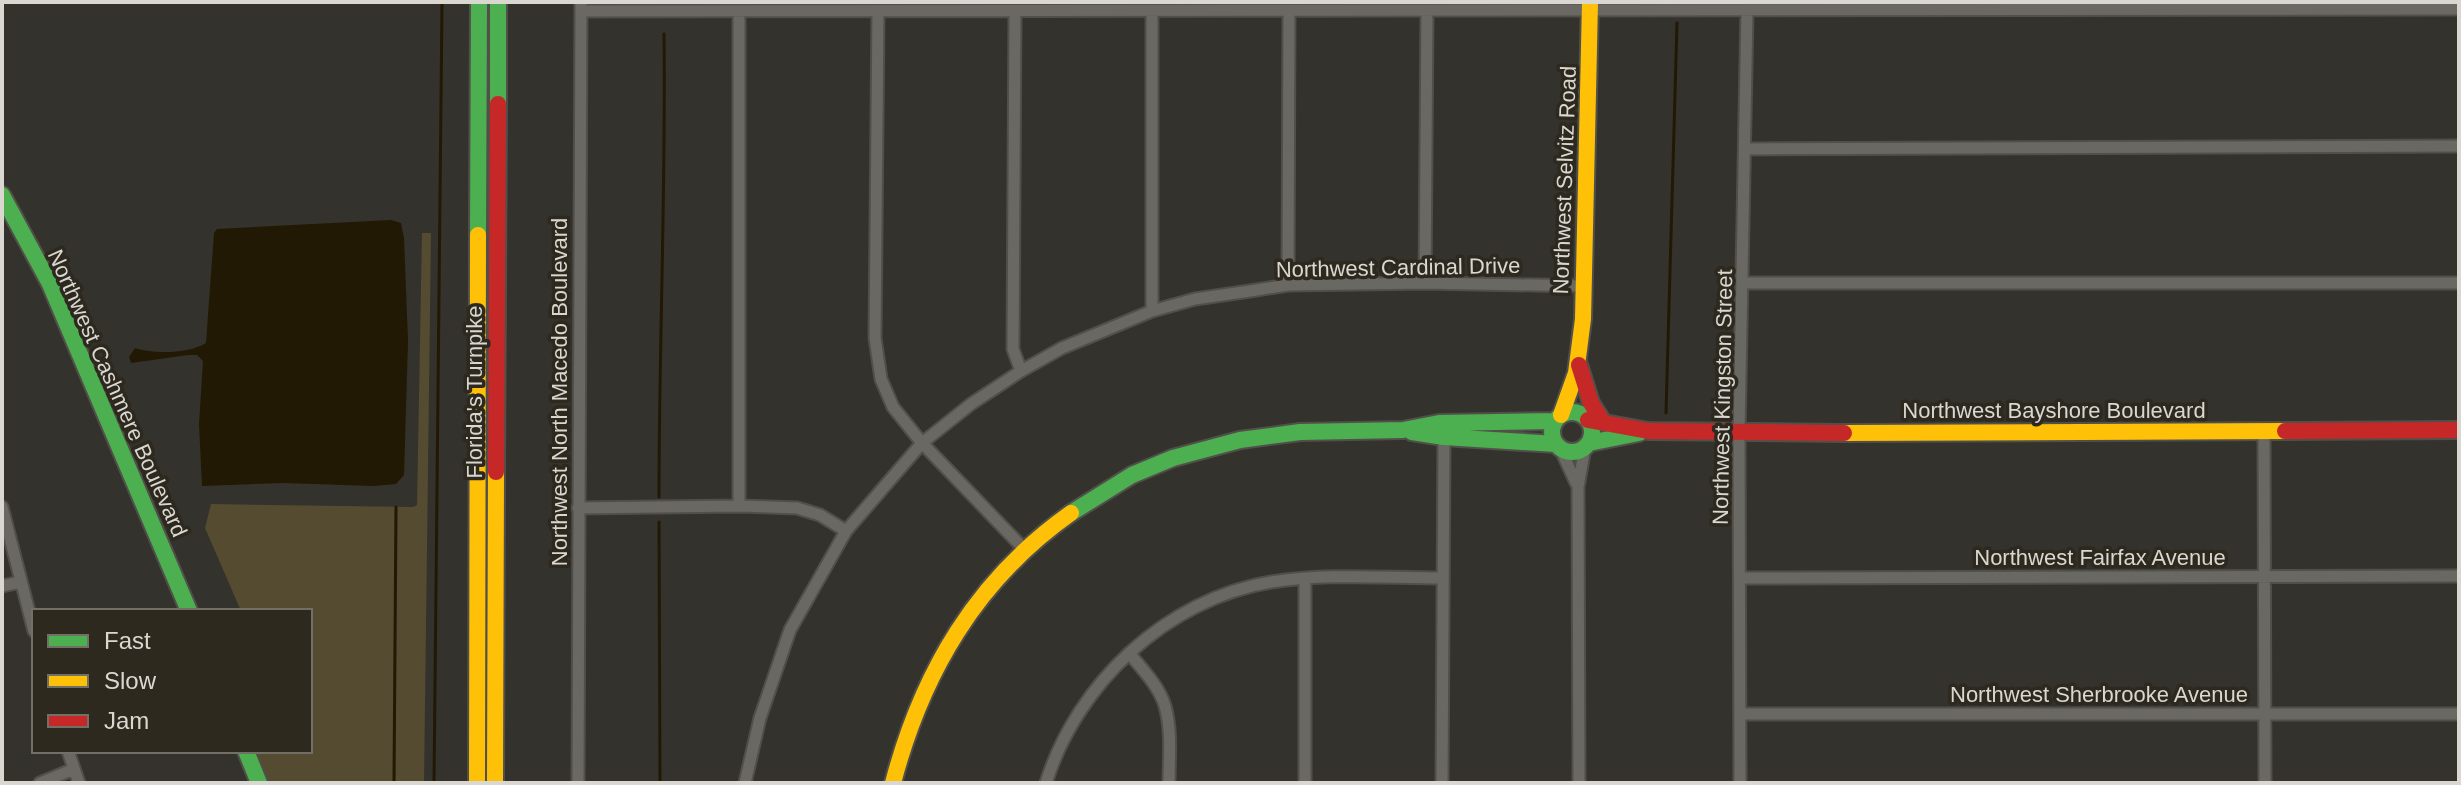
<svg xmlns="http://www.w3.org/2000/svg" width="2461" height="785" font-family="Helvetica,sans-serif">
<rect width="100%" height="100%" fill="#34322c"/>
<path fill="#544b31" d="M422,233H431L424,783H265L252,751H310V611H241L205,528L211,504L413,507L417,505Z"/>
<path fill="#211904" d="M391,220L401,223L404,238L408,341L404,475L396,484L374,486L283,483L202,486L199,424L203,361L197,355H188L131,363L129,357L135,348C154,354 188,354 206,343L214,233L217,229Z"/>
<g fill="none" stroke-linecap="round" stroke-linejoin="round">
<path stroke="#211904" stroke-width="3" d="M1666,413L1677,23
M659,497C659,343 666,189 664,34
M659,522L660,783
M394,783L396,507
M434,783L442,2"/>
<g stroke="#514f4a" stroke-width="15">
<path id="street" d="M581,11L2459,9
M878,11L875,338L881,379L893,407L922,443L1024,549
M1015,12L1013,349L1021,371
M1746,149L2459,146
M1425,283L1427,12
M1743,283H2459
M1288,285L1289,12
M1152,311V12
M2264,432L2265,783
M1560,448L1576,483
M739,506V12
M2,507L34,631
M578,508L739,506L797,508L820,515L846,531
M1741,578L2459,576
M2,586L21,582
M1129,653C1142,669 1159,686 1165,706C1172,731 1169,758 1169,783
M1740,714H2459
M68,751L79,783
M40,783L74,769
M578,783L581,2
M745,783L760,718L790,630L846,531L922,443L971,404L1021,371L1062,348L1152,311L1195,299L1250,291L1288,285L1425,283L1584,286
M1046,783C1077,683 1167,599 1271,582C1327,573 1386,578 1442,578
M1305,783V579
M1442,783L1444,437
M1579,783L1578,487L1585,447
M1740,783L1739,433L1747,11"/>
</g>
<g stroke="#514f4a" stroke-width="20">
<path id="fast" d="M498,104V2
M2,195L50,284L189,611
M478,235L479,2
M1552 432a20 20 0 1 1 40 0a20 20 0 1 1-40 0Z
M1412,432L1444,437L1556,444
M1589,443L1639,433
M1071,513L1132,475L1173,458L1240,440L1300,432L1403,430L1439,423L1555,421
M246,751L259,783"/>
</g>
<g stroke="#514f4a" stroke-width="20">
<path id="slow" d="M1561,415L1576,373L1583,319L1590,2
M1844,433L2285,431
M477,783L478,235
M495,783L496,472
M893,783C922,673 976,580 1071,513"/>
</g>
<g stroke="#514f4a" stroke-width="20">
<path id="jam" d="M1579,365L1591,403L1603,422
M1588,420L1648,431L1844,433
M2285,431L2459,430
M496,472L498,104"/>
</g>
<use href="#street" stroke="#6a6863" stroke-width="11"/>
<use href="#fast" stroke="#4caf50" stroke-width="16"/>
<use href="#slow" stroke="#ffc107" stroke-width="16"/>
<use href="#jam" stroke="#c62828" stroke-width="16"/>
</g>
<g text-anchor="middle" stroke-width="7" stroke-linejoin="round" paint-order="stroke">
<g font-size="22" fill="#dad7d1" stroke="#2d291f">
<text transform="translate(1564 180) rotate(-88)" y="8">Northwest Selvitz Road</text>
<text transform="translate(1398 267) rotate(-1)" y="8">Northwest Cardinal Drive</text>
<text transform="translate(474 392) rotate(-90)" y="8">Florida's Turnpike</text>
<text transform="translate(559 392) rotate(-90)" y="8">Northwest North Macedo Boulevard</text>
<text transform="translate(118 393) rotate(66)" y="8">Northwest Cashmere Boulevard</text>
<text transform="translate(1722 397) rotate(-89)" y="8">Northwest Kingston Street</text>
<text x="2054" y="418">Northwest Bayshore Boulevard</text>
<text x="2100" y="565">Northwest Fairfax Avenue</text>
<text x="2099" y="702">Northwest Sherbrooke Avenue</text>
</g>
</g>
<rect width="2461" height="785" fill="none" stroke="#dad7d1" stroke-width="8"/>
<rect x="32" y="609" width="280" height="144" fill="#2d291f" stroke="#726f66" stroke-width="2"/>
<rect x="48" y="635" width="40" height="12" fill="#4caf50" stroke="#726f66" stroke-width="2"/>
<text x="104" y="649" font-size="24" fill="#dad7d1">Fast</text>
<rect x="48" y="675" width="40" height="12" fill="#ffc107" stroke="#726f66" stroke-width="2"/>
<text x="104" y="689" font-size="24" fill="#dad7d1">Slow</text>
<rect x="48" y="715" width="40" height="12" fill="#c62828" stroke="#726f66" stroke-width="2"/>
<text x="104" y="729" font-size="24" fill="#dad7d1">Jam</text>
</svg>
